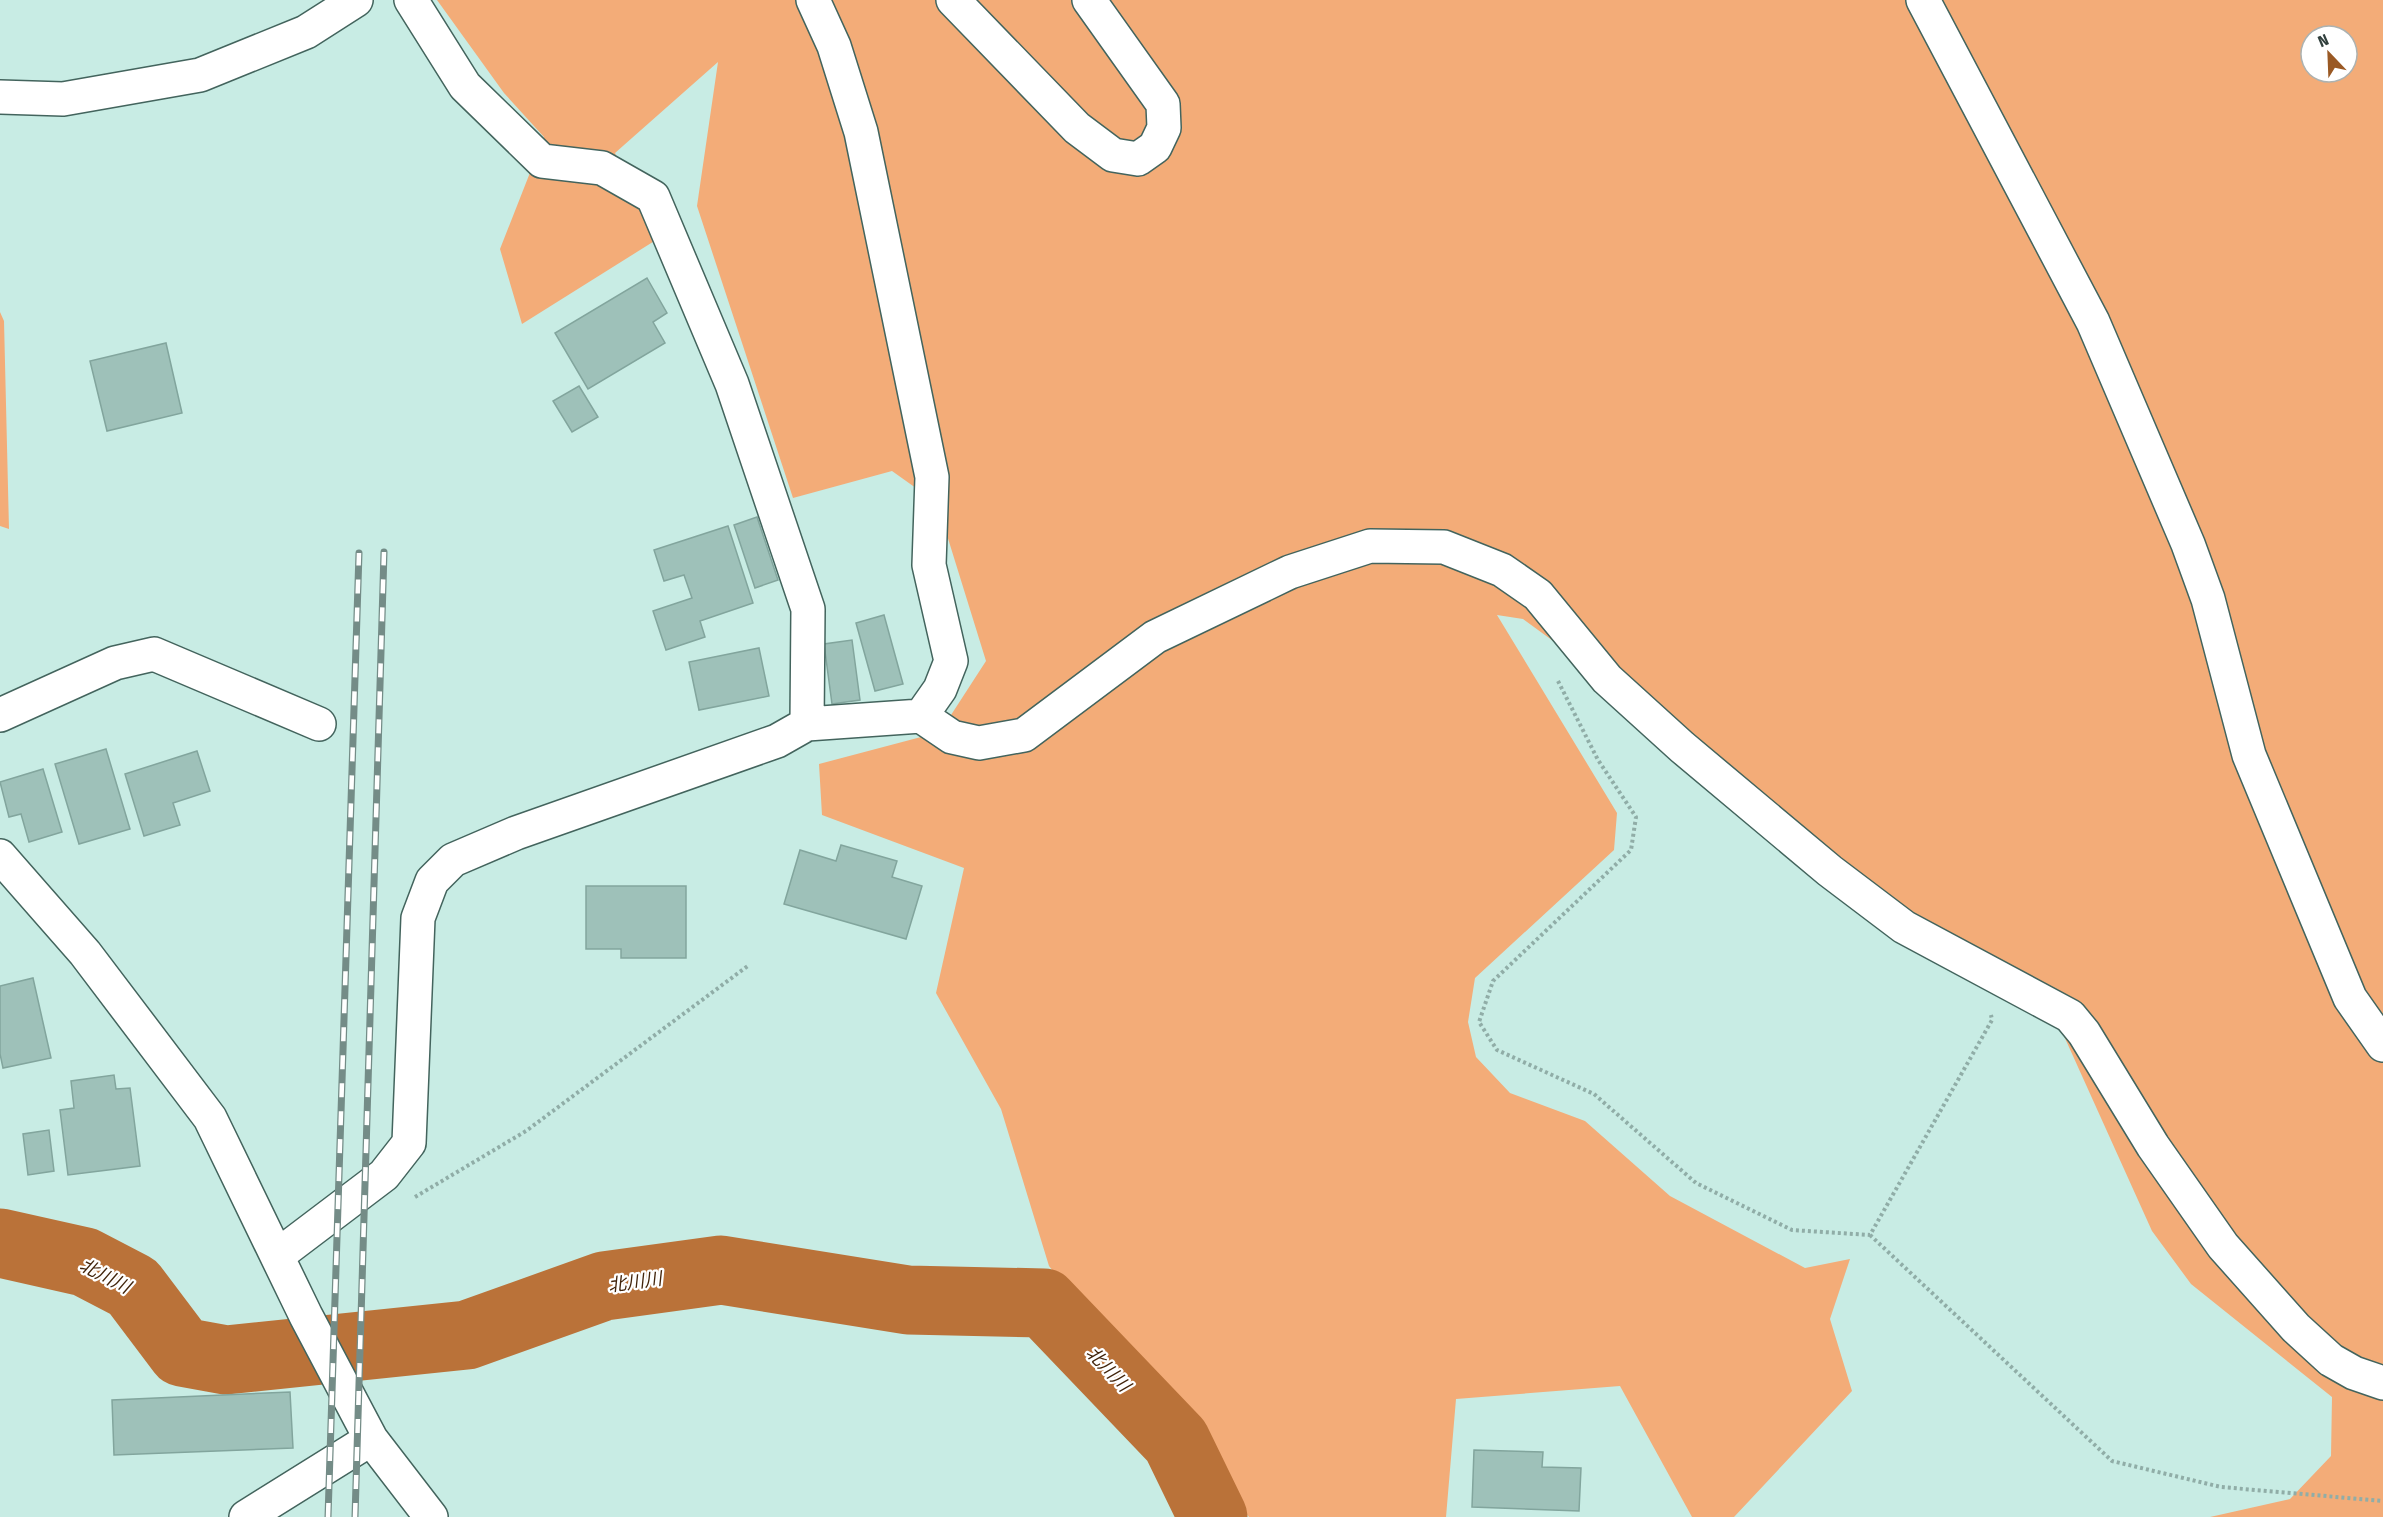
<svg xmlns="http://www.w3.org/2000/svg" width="2383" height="1517" font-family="'Fira Sans Condensed','Noto Sans JP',sans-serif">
<rect width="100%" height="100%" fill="#c8ece4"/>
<path fill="#f3ac78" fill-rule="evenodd" d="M437,0H2383V1517H2210L2290,1499L2331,1456L2332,1397L2191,1284L2152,1231L2050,1005L1866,895L1715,759L1523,619L1497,615L1617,813L1614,850L1475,978L1468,1022L1476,1057L1510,1093L1585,1121L1670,1196L1805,1268L1850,1259L1830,1319L1852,1391L1734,1517H1692L1620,1386L1456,1399L1446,1517H1249L1049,1266L1001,1109L936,993L964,868L822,815L819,764L940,732L986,661L937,503L892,471L793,498L697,206L718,62L615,153L656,240L522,324L500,249L544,137L504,93ZM2311,36H2347V72H2311Z
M0,312L4,321L9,529L0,526Z"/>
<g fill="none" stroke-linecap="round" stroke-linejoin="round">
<path stroke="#ba7239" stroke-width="69" d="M0,1243L85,1262L133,1287L182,1352L226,1360L467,1335L604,1286L721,1270L908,1300L1044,1303L1176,1441L1213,1517"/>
</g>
<path fill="#9ec1b9" stroke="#82a59d" stroke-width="1.5" d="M647,278L667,313L653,322L665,343L588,389L555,333Z
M166,343L182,413L107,431L90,361Z
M579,386L598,417L572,432L553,401Z
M757,517L778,580L755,588L734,525Z
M728,526L753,603L700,621L705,637L666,650L653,611L692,598L684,575L664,581L654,550Z
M884,615L903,684L875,691L856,623Z
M852,640L860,700L832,704L824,644Z
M759,648L769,696L699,710L689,662Z
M106,749L130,829L79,844L55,764Z
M197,751L210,791L173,803L180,825L144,836L125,774Z
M43,769L62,832L29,842L21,814L9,817L0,782Z
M841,845L897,861L892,877L922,886L906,939L784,904L800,850L836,861Z
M586,886H686V958H621V949H586Z
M33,978L51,1058L3,1068L0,1054V986Z
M114,1075L116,1089L130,1088L140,1166L68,1175L60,1110L74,1108L71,1081Z
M49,1130L54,1171L28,1175L23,1134Z
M290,1392L293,1448L114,1455L112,1400Z
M1474,1450L1543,1452L1542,1467L1581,1468L1579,1511L1472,1507Z"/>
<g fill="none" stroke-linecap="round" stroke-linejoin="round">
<g stroke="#43645d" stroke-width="36">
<path id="minor" d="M411,0L465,86L542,161L602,168L653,197L732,384L808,609L807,724
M813,0L834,46L861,132L932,477L929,565L951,661L940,689L921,716
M953,0L1077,128L1113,155L1138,159L1155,147L1164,128L1163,104L1089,0
M1923,0L2093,322L2188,544L2208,599L2249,755L2350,998L2383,1045
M0,97L63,99L200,75L306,32L356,0
M0,715L115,663L154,654L319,724
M0,856L85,953L210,1118L306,1316L371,1439L431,1517
M277,1256L384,1175L409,1143L418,918L432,881L453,860L516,833L777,741L807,724L921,716L952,737L979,743L1024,735L1155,637L1290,572L1370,546L1444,547L1502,570L1538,595L1607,679L1682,747L1830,871L1904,927L2070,1016L2084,1033L2153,1146L2223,1246L2296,1328L2331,1360L2354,1373L2383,1383
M246,1517L371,1439"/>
</g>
<path stroke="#90ada7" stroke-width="4" stroke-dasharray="3 3" stroke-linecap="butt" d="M1558,681L1598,760L1636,817L1631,850L1493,981L1479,1022L1497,1050L1594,1094L1696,1183L1792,1230L1870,1235L1992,1020L1991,1015
M415,1197L526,1131L749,965
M1870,1235L2112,1461L2221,1487L2383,1501"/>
<use href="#minor" stroke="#fff" stroke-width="33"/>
<g stroke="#748c87" stroke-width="7">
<path id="rail" d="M328,1517L359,553
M355,1517L384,552"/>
</g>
<use href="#rail" stroke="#fff" stroke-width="4.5" stroke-dasharray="14" stroke-linecap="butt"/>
</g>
<g text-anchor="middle" stroke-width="4.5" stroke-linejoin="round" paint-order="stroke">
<g font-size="18" font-style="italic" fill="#42240b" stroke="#fff">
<text transform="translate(105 1276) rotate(27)" y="6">北川川</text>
<text transform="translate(635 1282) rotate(-8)" y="6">北川川</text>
<text transform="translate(1108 1369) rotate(46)" y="6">北川川</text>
</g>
</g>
<g transform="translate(2329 54) rotate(337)"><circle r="28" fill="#ffffff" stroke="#acb2b1" stroke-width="1.5"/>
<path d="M0-4.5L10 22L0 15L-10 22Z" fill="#9a5924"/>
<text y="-9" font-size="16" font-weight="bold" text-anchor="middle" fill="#303f3c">N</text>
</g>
</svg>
